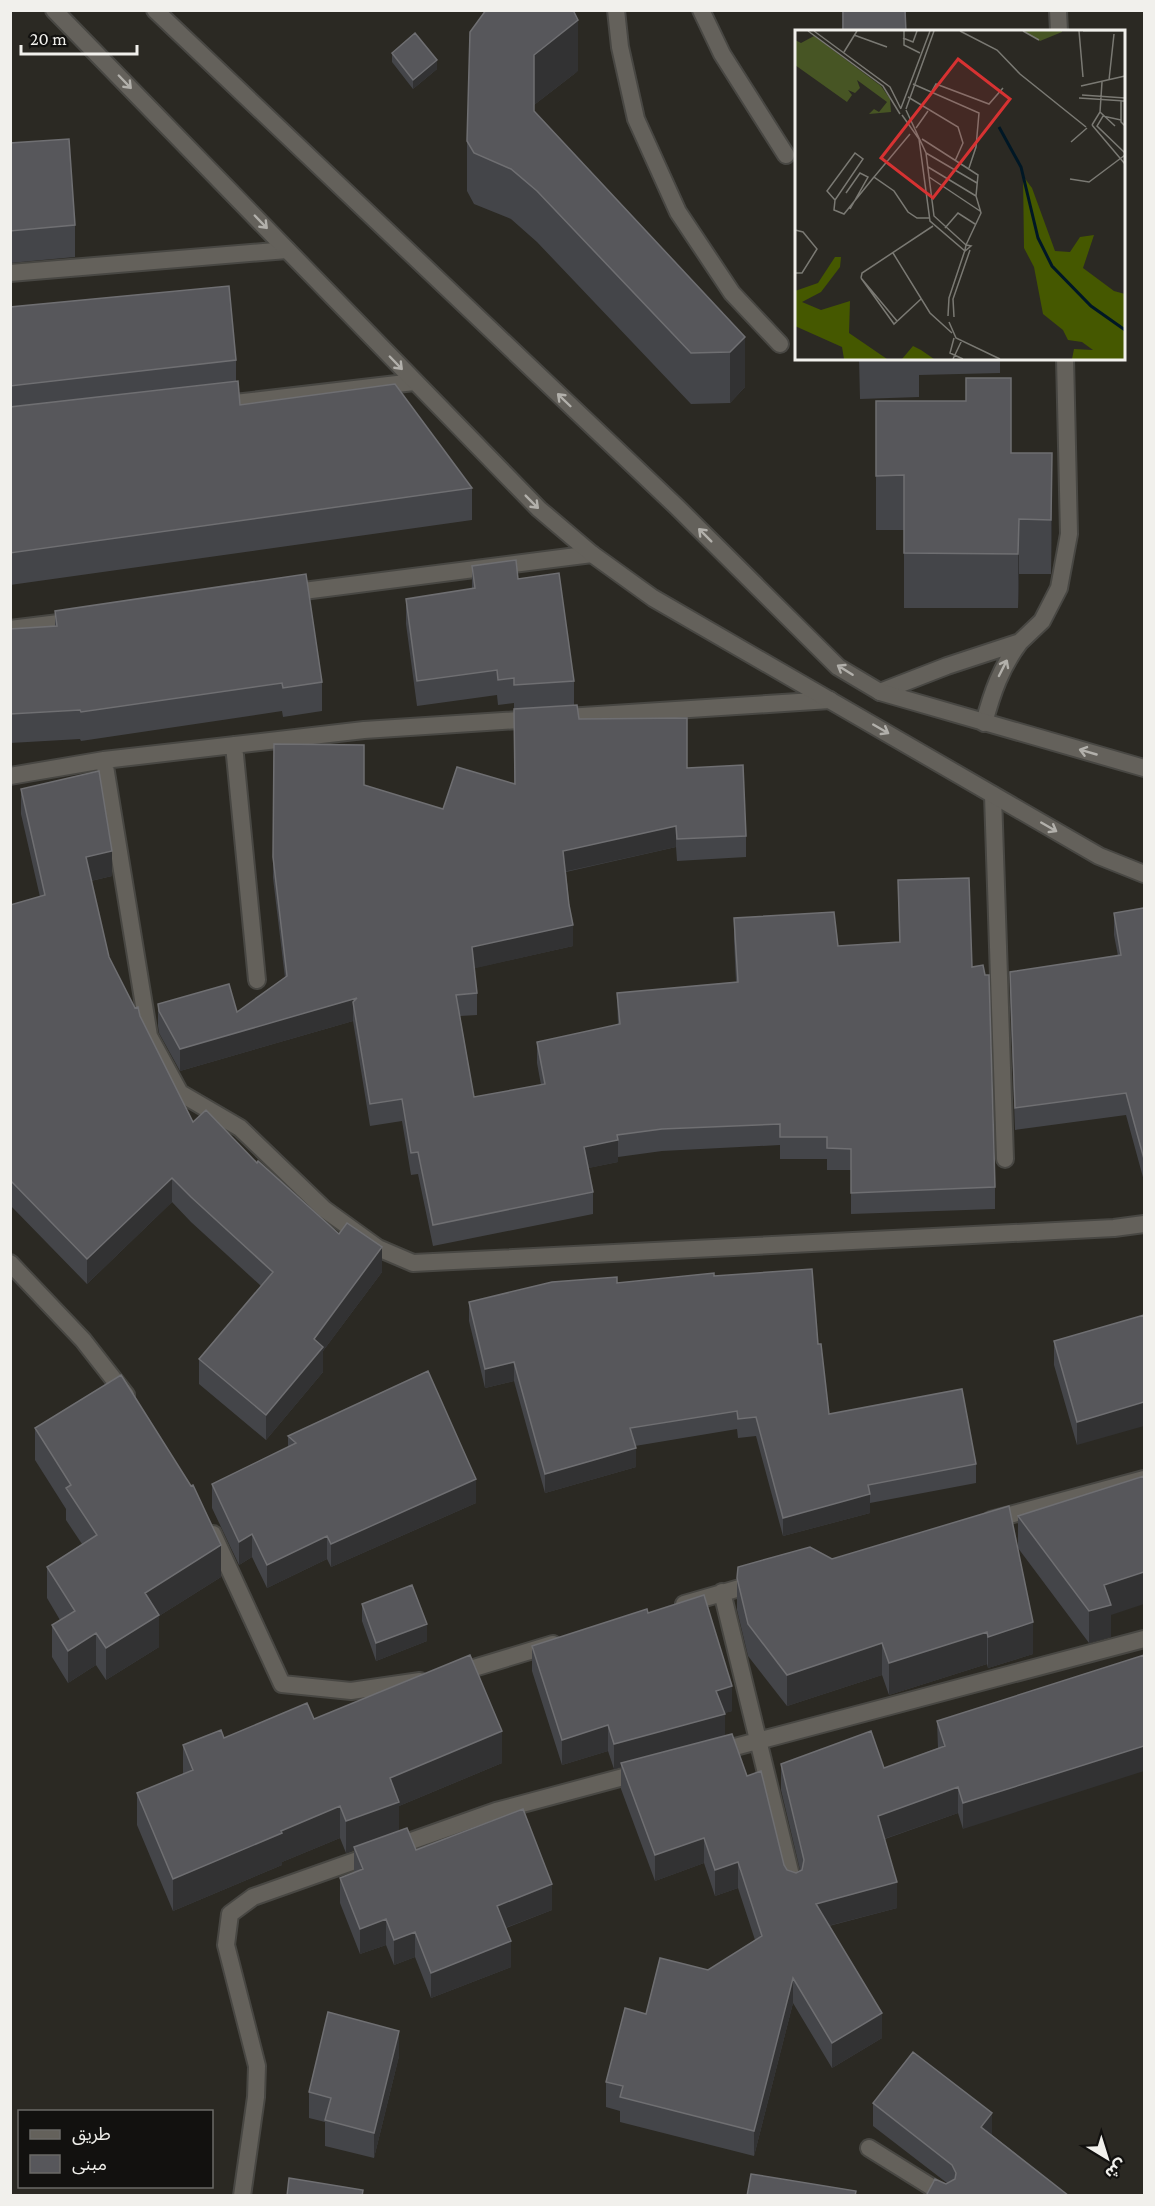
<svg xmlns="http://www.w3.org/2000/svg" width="1155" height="2206" font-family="'Crimson Pro','Noto Sans Arabic',serif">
<rect width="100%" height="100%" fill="#2b2923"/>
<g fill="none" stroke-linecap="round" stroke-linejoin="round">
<g stroke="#484743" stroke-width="20">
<path id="service" d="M616,10L620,47L636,119L678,212L732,293L780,344
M701,10L722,54L786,155
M869,2148L946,2196"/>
</g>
<g stroke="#484743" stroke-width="20">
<path id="minor" d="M1058,10L1059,32
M10,273L287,250
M217,405L414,382
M288,593L592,554
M10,629L75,621
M1020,642L1042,621L1059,588L1069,534L1065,358
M880,692L947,666L1020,642C1001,667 992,693 984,723
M234,745L257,980
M104,760L149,1036L180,1093L240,1128L324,1209L378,1248L413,1263L1114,1228L1144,1224
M10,776L104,760L364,730L830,700
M993,795L1005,1159
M10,1263L83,1340L126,1395
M991,1520L1144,1479
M213,1534L282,1684L351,1691L420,1681
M722,1592L794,1888
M684,1604L757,1583
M454,1674L553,1644
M716,1752L1144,1639
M242,2196L256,2097L257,2066L226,1945L230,1914L253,1897L496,1811L642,1772"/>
</g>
<g stroke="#484743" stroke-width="20">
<path id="tertiary" d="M54,10L539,509L592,554L653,598L1099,856L1144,874
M155,10L677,507L838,667L880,692L1144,768"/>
</g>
<use href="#service" stroke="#64615b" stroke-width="16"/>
<use href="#minor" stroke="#64615b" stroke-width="16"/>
<use href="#tertiary" stroke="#64615b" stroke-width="16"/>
</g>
<path fill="#444549" d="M842,10H905L906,32H842Z
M392,53L437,69L413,89L392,62Z
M578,71L534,105V111L745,337V387L730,403L691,404L537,242L511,219L474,204L467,191V141Z
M10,143L75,225V257L10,263Z
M10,307L236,360V381L240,405L472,488V520L10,585Z
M859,358H1000V373L919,375V397L860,399Z
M876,401L1011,453L1052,508L1051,574H1019L1018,608H904V530H876Z
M472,566L518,579L574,681V705L579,719L687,768L746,836V857L677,861L676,847L566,872L573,946L474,968L477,993V1015L460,1016L474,1097L541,1085L537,1063V1042L618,1025L617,993L736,982L734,940V918L838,946L899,943L898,880L972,967L995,1187V1209L851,1214V1170H827V1159H780V1145L662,1151L618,1157V1162L588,1168L593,1192V1214L433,1246L418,1174L411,1175L402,1121L370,1126L353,1021L180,1071L159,1033L158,1026V1004L237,1012L285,978L273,878L274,744L364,785L443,809L514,784V703L498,705L497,695L417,706L406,624V599L472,589Z
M55,611L322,682V711L283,717L282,711L81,741L80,739L10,743V629L55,627Z
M21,789L112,876L91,881L109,957L193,1122L257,1163L382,1272L323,1351V1372L266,1440L199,1384V1359L261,1286L191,1222L172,1202L87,1284L10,1205V905L40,897L21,814Z
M1144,908V1181L1126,1115L1015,1130L1010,993V972L1118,956L1114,935V913Z
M714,1276L818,1344L829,1414L976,1464V1483L870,1503V1513L783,1536L756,1436L738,1438L737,1429L635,1446L636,1467L545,1493L514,1381L485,1388L469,1321V1302L617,1283Z
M1144,1315L1077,1445L1054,1365V1341Z
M35,1428L221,1577L159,1616V1647L106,1680L96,1665L68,1683L52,1657V1625L60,1620L47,1598V1567L82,1544L66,1520V1509L35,1460Z
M288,1436L476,1503L331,1567L327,1559L267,1588L252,1557L239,1565L212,1508V1484L288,1447Z
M1018,1516L1111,1615V1637L1089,1643L1018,1548Z
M832,1559L1033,1654L988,1668L987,1664L889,1695L882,1675L787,1706L748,1656L737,1610V1578Z
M362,1604L427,1641L376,1661L362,1621Z
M648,1613L732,1711L724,1713L725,1736L747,1776L784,1865L787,1870L796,1873L800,1870L781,1790V1764L884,1768L938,1748L937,1721L1144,1655L963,1829L958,1813L885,1839L897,1908L829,1926L882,2038L832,2068L793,2003L754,2156L620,2122V2111L606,2107V2082L646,2014L708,1970L755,1940L738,1888L715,1896L704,1863L655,1881L621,1789V1767L614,1769L608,1751L562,1765L532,1671V1646Z
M314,1719L502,1763L399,1806V1831L416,1850L552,1910L506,1928L511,1967L431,1998L415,1957L394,1965L386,1945L360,1954L340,1903V1878L354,1872V1850L346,1853L340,1838L282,1862V1865L173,1911L137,1825V1793L183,1774V1745L224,1738Z
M399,2056L374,2158L325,2146V2122L309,2118V2092Z
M873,2103L992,2135L1069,2196L946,2184L947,2183L873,2126Z"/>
<path fill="#323233" d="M578,20V71L534,105V55Z
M437,60V69L413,89V80Z
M745,337V387L730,403V352Z
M1052,453V508L1051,574V520Z
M1019,519V574L1018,608V554Z
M676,826V847L563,872V851Z
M112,851V876L86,882V857Z
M573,925V946L472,969V947Z
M357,998L353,1002V1021L180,1071V1049Z
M618,1140V1162L584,1169V1147Z
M172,1178V1202L87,1284V1259Z
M382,1247V1272L323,1351V1372L266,1440V1415L314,1339Z
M514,1362V1381L485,1388V1369Z
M1144,1402V1426L1077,1445V1422Z
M636,1448V1467L545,1493V1474Z
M476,1479V1503L331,1567V1544Z
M870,1494V1513L783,1536V1518Z
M252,1534V1557L239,1565V1542Z
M327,1536V1559L267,1588V1565Z
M221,1545V1577L159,1616V1647L106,1680V1648L145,1593Z
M1144,1572V1604L1111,1615V1637L1089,1643V1611L1104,1585Z
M1033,1622V1654L988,1668V1637Z
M427,1624V1641L376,1661V1643Z
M987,1632V1664L889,1695V1663Z
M96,1633V1665L68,1683V1651Z
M882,1643V1675L787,1706V1675Z
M732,1686V1711L716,1716V1691Z
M725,1714V1739L621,1763V1767L614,1769V1744Z
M608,1725V1751L562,1765V1740Z
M502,1731V1763L399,1806V1834L354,1847V1850L346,1853V1821L390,1778Z
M1144,1746V1771L963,1829V1803Z
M958,1787V1813L878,1841V1816Z
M340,1806V1838L282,1862V1865L173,1911V1879L281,1831Z
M704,1838V1863L655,1881V1855Z
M738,1862V1888L715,1896V1870Z
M897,1882V1908L816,1929V1904Z
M552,1884V1910L497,1931V1906Z
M386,1919V1945L360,1954V1929Z
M415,1932V1957L394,1965V1940Z
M511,1941V1967L431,1998V1973Z
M793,1978V2003L754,2156V2131Z
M882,2013V2038L832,2068V2043Z
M399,2031V2056L374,2158V2133Z
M992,2113V2135L981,2127Z"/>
<path fill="#57575b" stroke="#6f6f72" stroke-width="1.5" d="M486,10H573L578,20L534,55V111L745,337L730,352L691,353L537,191L511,169L474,153L467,141L470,32Z
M843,10H905L906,32H843Z
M415,33L437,60L413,80L392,53Z
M69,139L75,225L10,231V143Z
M229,286L236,360L10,386V307Z
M966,378H1011V453H1052L1051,520L1019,519L1018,554L904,553V475L876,476V401H966Z
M238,381L240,405L395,384L472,488L10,553V407Z
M516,560L518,579L559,573L574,681L514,685V678L498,680L497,670L417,681L406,599L475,588L472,566Z
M306,574L322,682L283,688L282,683L81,712L80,710L10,714V629L57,626L55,611Z
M577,705L579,719L687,718V768L743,765L746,836L677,839L676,826L563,851L569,905L573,925L472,947L477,993L456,995L474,1097L545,1084L537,1042L620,1024L617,993L738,982L734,918L834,912L838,946L900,942L898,880L969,878L972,967L983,965L985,975H989L995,1187L851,1193V1149L827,1148V1137H780V1124L662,1129L617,1135L618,1140L584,1147L593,1192L433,1225L418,1152L411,1153L402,1099L370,1104L353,1002L357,998L180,1049L159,1011L158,1004L229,984L237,1012L287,976L273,857L274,744L364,745V785L443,809L457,767L515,784L514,709Z
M99,771L112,851L86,857L109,957L135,1008L138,1007L140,1016L193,1122L206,1110L257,1163L258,1161L339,1234L347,1223L382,1247L314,1339L323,1347L266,1415L199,1359L273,1272L191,1197L172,1178L87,1259L10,1180V905L45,895L21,789Z
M1144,908V1159L1126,1093L1015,1108L1010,972L1121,955L1114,913Z
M812,1269L818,1344H821L829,1414L962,1389L976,1464L868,1485L870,1494L783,1518L756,1417L738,1419L737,1411L630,1428L636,1448L545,1474L514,1362L485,1369L469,1302L552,1282L617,1277V1283L714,1273V1276Z
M1144,1315V1402L1077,1422L1054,1341Z
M428,1371L476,1479L331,1544L327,1536L267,1565L252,1534L239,1542L212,1484L296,1443L288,1436Z
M121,1375L191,1486L193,1485L221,1545L145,1593L159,1615L106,1648L96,1633L68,1651L52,1625L75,1611L47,1567L97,1535L66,1488L71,1485L35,1428Z
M1144,1476V1572L1104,1585L1111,1605L1089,1611L1018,1516Z
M1009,1506L1033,1622L988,1637L987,1632L889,1663L882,1643L787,1675L748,1624L737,1578L738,1567L810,1547L832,1559Z
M412,1585L427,1624L376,1643L362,1604Z
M704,1595L732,1686L716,1691L725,1714L614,1744L608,1725L562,1740L532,1646L647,1609L648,1613Z
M470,1655L502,1731L390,1778L399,1802L346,1821L340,1806L281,1831L282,1833L173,1879L137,1793L193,1770L183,1745L221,1730L224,1738L307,1703L314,1719Z
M1144,1655V1746L963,1803L958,1787L878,1816L897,1882L816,1904L882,2013L832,2043L793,1978L754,2131L620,2097L623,2086L606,2082L625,2008L646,2014L660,1958L708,1970L762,1936L738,1862L715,1870L704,1838L655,1855L621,1763L732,1734L747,1776L761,1771L784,1865L787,1870L796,1873L802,1870L804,1860L781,1764L871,1731L884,1768L945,1746L937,1721Z
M523,1809L552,1884L497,1906L511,1941L431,1973L415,1932L394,1940L386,1919L360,1929L340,1878L363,1869L354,1847L407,1828L416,1850Z
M328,2012L399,2031L374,2133L325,2120L331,2098L309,2092Z
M913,2052L992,2113L981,2127L1069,2196H926L935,2179L946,2184L955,2179L956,2173L952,2165L873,2103Z
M751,2174L856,2191L855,2196H747Z
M289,2178L363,2190L362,2196H287Z"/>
<defs><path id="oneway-shaft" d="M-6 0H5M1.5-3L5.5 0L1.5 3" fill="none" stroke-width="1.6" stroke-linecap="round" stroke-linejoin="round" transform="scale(1.5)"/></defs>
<g stroke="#b2b0ab">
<use href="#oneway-shaft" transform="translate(125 82) rotate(46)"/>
<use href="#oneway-shaft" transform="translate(261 222) rotate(46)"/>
<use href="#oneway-shaft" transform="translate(396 363) rotate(46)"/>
<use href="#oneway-shaft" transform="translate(564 400) rotate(-136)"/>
<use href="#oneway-shaft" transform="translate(532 502) rotate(45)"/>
<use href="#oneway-shaft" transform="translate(705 535) rotate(-135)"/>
<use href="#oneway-shaft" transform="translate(1003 668) rotate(-63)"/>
<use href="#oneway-shaft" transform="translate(845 670) rotate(-148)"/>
<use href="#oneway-shaft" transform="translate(881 729) rotate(30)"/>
<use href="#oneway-shaft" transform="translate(1088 752) rotate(-164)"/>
<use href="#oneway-shaft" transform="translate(1049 827) rotate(30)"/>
</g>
<g transform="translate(795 30)">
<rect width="330" height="330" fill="#2b2923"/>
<path d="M229,1H267V2L245,11ZM19,6L86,56L95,69L96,82L74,84L79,79L84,82L92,72L62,50L65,58L60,63L53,60L57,65L52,72L0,35V10L6,13Z" fill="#475524"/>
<path d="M228,146L237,158L260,221L275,222L285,207L299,205L288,238L319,261L330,264V329H277L279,319L298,320L287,312L273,310L268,300L248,284L239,237L229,218ZM40,227H46L45,237L26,262L7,272L26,280L55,271L54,303L92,329H49L47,317L0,296V261L23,253ZM118,316L126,320L139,329H107Z" fill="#455800"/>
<path fill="none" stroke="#001725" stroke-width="3" d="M204,97L226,137L243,208L257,236L296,276L330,300"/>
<path fill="none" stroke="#7a7973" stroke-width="1.5" d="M13,1L88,56L105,84M19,1L95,57L106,79M109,1V15L125,23M165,1L202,20L225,44L291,97M228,1L244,10M284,1L288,47M288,1H330M59,5L92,17M108,8L118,12L122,1M49,22L62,1M314,50L319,4M118,54L184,83L181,117L174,138M286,56L330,46M137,61L141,54L194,74L208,58M287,65L330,68M113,67L163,97L168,113L160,131M284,68L330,71M326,70V92L330,96M106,78L135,1M111,79L139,1M111,80L131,123L139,186L171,215M305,82L320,96M107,85L124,109L135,191L170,221L176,216L171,215L170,220M326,90L308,86L302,96L330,123M297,95L305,82L307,52M297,95L330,134M121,98L133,81M115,104L79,147L99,161L113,182L122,188H134M127,109L183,145L181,166L186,183L171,215M276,112L292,98M131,123L182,153M133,137L181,166M134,147L185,181M275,149L294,152L330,125M51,163L65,143L73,147L55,179M40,170L32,161L60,123L68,129L40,170L39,180L49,184L79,147M150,198L163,183L180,194M0,200L8,202L22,219L7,243H0M98,223L135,283L157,303M66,248L67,243L138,196M66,248L99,294L126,269M66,248L102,291M153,286L154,268L170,220M159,287L158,269L175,220M154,292L161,308L205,329M159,308L155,323L168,329M158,329L167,310"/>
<path fill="#d73232" fill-opacity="0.15" stroke="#d73232" stroke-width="3" d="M163,29L215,69L138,168L86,128Z"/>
<rect width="330" height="330" fill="none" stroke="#f1f0ec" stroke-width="3"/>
</g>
<rect width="1155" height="2206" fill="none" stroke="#f1f0ec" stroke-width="24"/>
<rect x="18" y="2110" width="195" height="78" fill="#12110f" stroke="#6b6a67" stroke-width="1.5"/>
<rect x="30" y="2130" width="30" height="9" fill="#64615b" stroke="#6b6a67" stroke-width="1.5"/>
<text x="72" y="2140" font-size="18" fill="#f1f0ec">طريق</text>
<rect x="30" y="2155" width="30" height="18" fill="#57575b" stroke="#6b6a67" stroke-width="1.5"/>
<text x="72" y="2170" font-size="18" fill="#f1f0ec">مبنى</text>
<g transform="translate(1107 2158) rotate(142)" stroke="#12110f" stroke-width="4.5" paint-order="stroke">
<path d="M0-4.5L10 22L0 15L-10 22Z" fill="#f1f0ec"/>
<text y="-9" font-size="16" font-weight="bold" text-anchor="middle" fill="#f1f0ec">ش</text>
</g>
<path d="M21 45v9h116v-9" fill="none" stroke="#f1f0ec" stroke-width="3"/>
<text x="30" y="45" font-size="18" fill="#f1f0ec" stroke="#12110f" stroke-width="4.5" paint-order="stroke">20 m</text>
</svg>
